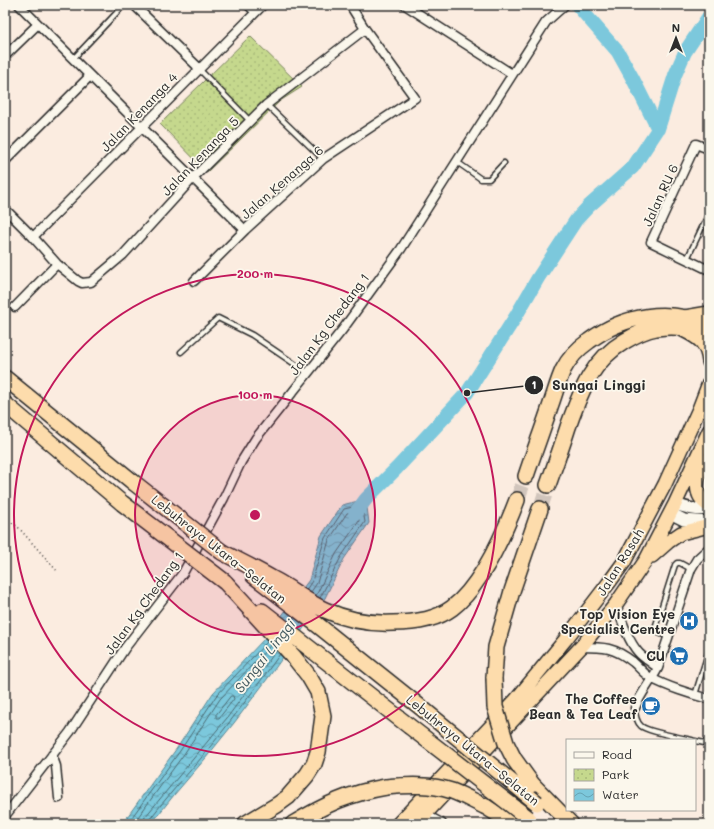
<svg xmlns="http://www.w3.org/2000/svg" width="714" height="829" font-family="Mali,sans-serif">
<defs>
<pattern id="park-dots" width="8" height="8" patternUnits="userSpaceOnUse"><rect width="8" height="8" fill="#c5d88d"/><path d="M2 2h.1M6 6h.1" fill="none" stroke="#a9ba7a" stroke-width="1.8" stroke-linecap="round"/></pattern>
<pattern id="water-waves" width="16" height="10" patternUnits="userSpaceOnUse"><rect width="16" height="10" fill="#7cc8dc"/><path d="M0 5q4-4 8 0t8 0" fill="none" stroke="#66a3b3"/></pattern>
</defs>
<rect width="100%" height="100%" fill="#fbece0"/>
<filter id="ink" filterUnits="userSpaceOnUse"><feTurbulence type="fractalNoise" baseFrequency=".025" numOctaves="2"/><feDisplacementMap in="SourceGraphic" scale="8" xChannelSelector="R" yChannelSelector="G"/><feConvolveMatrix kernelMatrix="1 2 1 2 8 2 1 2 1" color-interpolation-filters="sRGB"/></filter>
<g filter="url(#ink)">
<path fill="url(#park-dots)" stroke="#78825c" d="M250,36L302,87L280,101L207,172L160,124Z"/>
<path fill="url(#water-waves)" stroke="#5c8995" d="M366,499L369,523L344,559L325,598L271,674L234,723L205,759L174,795L151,824H122L177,748L213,693L264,639L309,580L321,536L342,505Z"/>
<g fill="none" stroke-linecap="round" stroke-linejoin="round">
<path stroke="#4b6a72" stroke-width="1" d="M306,590L312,581L325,538L344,509L362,505L365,522L341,557L320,598
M311,592L317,583L329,540L347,513L358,511L359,521L336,554L316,596
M231,696H233L234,699L219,718H216V715Z
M127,824L180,751L216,696L268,641
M133,824L184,754L220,699L271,645
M143,824L145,817L227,718L276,651
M148,824L149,820C166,798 184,778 202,757C229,724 255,689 280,654"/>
<path stroke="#7cc8dc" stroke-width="14" d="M577,5L618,52L633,79L658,129
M355,514L366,499L397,468L467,393L516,316L538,278L576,220L589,206L633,167L658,129L675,75L685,52L709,16"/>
<path stroke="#d1c5bc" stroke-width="15" stroke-dasharray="15 8" stroke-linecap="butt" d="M517,500L526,476
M540,509L548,485"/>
<g stroke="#2b2b2b" stroke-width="7">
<path id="service" d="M73,59L124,5
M199,69L250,121
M267,105L323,159
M457,162L481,179H489L504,163
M687,259L709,213
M181,352L218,318L252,335L308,373
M668,637L657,632L655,628L675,565L677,563H680L691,569
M695,695L709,650
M635,708C635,714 636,721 641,726C646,731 682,738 692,740
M695,741L709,744"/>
</g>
<g stroke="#2b2b2b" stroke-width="11">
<path id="minor" d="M19,5L245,230
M134,5L199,68
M248,5L256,12
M405,5L512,74
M5,56L38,24
M709,149L696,144L651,242L709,270
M5,161L90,76
M5,209L33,237L57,264L78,281L82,283L91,282L123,255L193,178L266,105L365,29
M33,237L263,5
M194,281L245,230L323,159L415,98L365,29L350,5
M15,307L57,264
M616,604C622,620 627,639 638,652C643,658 652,663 658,668
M581,647C604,647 614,647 633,662C639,667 644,674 651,678C665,686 693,695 709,699
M635,708C640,694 651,682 658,668L691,569L697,559L709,548
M52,755L56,766L59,798
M5,816L70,732L125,648L183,573L224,498L241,462L256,438L343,329L401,249L546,22L565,5"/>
</g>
<g stroke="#2b2b2b" stroke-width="13">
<path id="tertiary" d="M424,815L441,824"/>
</g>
<g stroke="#2b2b2b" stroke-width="14">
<path id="secondary" d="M675,504C687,508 697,511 709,509
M670,513L684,520L709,522"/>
</g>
<g stroke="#2b2b2b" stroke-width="16">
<path id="trunk" d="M685,317L709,313
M683,330C699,338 707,343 709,362
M703,460C698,477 691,494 709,506
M652,556L668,542L681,533L709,526
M398,824L515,701L565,640L608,584L624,562L665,484L699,409L709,383
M416,824L581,647L616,604L646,560L675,504L709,431"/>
</g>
<g stroke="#2b2b2b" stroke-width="18">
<path id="motorway" d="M5,378L133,482
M5,404L122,503
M526,476C534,452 543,428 551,404C555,393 558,381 563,370C569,358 579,348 589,341C624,315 669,307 709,326
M548,485C555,465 562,446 568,427C581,391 591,361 625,341C635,335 645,330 656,328C673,326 693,327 709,335
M222,552C239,561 256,569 273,579C291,588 307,602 325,610C347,620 370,624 393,623C413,623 436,620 452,608C481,586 504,534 517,500
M254,576L314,622L424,710
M225,582L293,656L308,675L318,692L323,716L318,752L314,764L307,775L288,797L277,805L245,824
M262,611L409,726
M494,678L496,647L512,591L540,509
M532,784L571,824
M486,807L513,824
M293,824C324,805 350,793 386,787"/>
</g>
<path stroke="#2b2b2b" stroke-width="1.5" stroke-dasharray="1 3" stroke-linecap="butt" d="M5,519L17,526L58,572"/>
<use href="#service" stroke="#fbf7ec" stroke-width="4"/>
<use href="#minor" stroke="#fbf7ec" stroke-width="8"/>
<use href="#tertiary" stroke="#fbf7ec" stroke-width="10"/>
<use href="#secondary" stroke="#fbf7ec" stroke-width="11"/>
<use href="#trunk" stroke="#fddcac" stroke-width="13"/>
<use href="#motorway" stroke="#fddcac" stroke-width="15"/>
<g stroke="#2b2b2b" stroke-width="18" stroke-linecap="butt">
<path id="motorway-bridge" d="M133,482L222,552
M122,503L225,582
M494,678L495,707L506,743L514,759L532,784
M424,710L537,803
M409,726L528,818
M386,787C408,785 431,784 452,791C463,795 475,802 486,807"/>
</g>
<use href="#motorway-bridge" stroke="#fddcac" stroke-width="15"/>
</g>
</g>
<circle cx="255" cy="515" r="120" fill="#c2185b" fill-opacity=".12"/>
<g fill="none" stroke="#c2185b" stroke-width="2">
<circle cx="255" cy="515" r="120"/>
<circle cx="255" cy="515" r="241"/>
</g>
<defs>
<g id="hospital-disc" transform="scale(1)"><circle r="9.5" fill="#1f6fb2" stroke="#fbf7ec"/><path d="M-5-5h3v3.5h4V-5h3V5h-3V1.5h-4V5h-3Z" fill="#fff"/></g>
<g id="supermarket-disc" transform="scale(1)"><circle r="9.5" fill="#1f6fb2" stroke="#fbf7ec"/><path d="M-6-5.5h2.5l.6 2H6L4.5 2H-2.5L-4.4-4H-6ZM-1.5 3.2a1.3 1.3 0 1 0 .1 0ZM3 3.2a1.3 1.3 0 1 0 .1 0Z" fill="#fff"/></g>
<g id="cafe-disc" transform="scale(1)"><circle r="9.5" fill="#1f6fb2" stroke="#fbf7ec"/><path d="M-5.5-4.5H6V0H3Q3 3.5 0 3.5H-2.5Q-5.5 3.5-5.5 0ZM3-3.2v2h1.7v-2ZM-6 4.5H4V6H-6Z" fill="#fff"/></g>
</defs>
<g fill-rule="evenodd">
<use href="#hospital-disc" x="689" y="621"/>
<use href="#supermarket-disc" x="679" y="656"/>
<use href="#cafe-disc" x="651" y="706"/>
</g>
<g text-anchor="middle" stroke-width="3.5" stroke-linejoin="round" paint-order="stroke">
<g font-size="13" fill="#2b2b2b" stroke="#fbf7ec">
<text transform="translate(139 112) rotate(-46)" y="5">Jalan Kenanga 4</text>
<text transform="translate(200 156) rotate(-46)" y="5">Jalan Kenanga 5</text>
<text transform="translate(282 182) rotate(-41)" y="5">Jalan Kenanga 6</text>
<text transform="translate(660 195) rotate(-65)" y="5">Jalan RU 6</text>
<text transform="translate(329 324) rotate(-53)" y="5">Jalan Kg Chedang 1</text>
<text transform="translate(219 549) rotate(38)" y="5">Lebuhraya Utara–Selatan</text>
<text transform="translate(620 562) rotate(-58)" y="5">Jalan Rasah</text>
<text transform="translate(144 603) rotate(-54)" y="5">Jalan Kg Chedang 1</text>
<text transform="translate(473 750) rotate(39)" y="5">Lebuhraya Utara–Selatan</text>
</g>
<g font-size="13" font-weight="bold" fill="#2b2b2b" stroke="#fbf7ec" text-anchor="end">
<text x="675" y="619">Top Vision Eye<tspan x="675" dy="15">Specialist Centre</tspan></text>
<text x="665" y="661">CU</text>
<text x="637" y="704">The Coffee<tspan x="637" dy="15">Bean &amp; Tea Leaf</tspan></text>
</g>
<g font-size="14" font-style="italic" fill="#435a60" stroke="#fbf7ec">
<text transform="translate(265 656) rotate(-52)" y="5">Sungai Linggi</text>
</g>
</g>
<circle cx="255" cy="515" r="6" fill="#c2185b" stroke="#fbf7ec" stroke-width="2"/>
<g font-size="12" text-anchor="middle" font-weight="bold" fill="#c2185b" stroke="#fbf7ec" stroke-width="3.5" stroke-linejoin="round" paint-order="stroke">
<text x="255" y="278">200 m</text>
<text x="255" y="399">100 m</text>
</g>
<path fill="none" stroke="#2b2b2b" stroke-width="1.5" d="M467 393L534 385"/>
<g fill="#2b2b2b" stroke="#fbf7ec" stroke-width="1.5">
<circle cx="467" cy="393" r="4"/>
<circle cx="534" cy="385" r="10"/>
</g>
<g font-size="12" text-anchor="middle" font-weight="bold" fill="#fff">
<text x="534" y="389">1</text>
</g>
<g font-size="14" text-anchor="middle" font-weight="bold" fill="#2b2b2b" stroke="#fbf7ec" stroke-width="3.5" stroke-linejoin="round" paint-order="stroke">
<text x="599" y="390">Sungai Linggi</text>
</g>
<rect width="714" height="829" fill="none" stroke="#fbf7ec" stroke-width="20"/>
<rect x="10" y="10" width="694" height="809" fill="none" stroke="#2b2b2b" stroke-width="1.5" filter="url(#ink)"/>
<rect x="566" y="739" width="130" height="72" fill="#fbf7ec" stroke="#a8a59f"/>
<rect x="574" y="752" width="20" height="6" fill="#fbf7ec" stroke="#a8a59f"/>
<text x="602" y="759" font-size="12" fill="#2b2b2b">Road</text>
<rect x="574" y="769" width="20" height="12" fill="url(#park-dots)" stroke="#a8a59f"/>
<text x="602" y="779" font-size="12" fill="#2b2b2b">Park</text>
<rect x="574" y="789" width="20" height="12" fill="url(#water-waves)" stroke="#a8a59f"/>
<text x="602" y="799" font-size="12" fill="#2b2b2b">Water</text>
<g transform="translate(676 38)" stroke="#fbf7ec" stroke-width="3" paint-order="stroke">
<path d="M0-3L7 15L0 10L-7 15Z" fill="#2b2b2b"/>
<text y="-6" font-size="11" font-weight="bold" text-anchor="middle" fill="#2b2b2b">N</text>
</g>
</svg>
